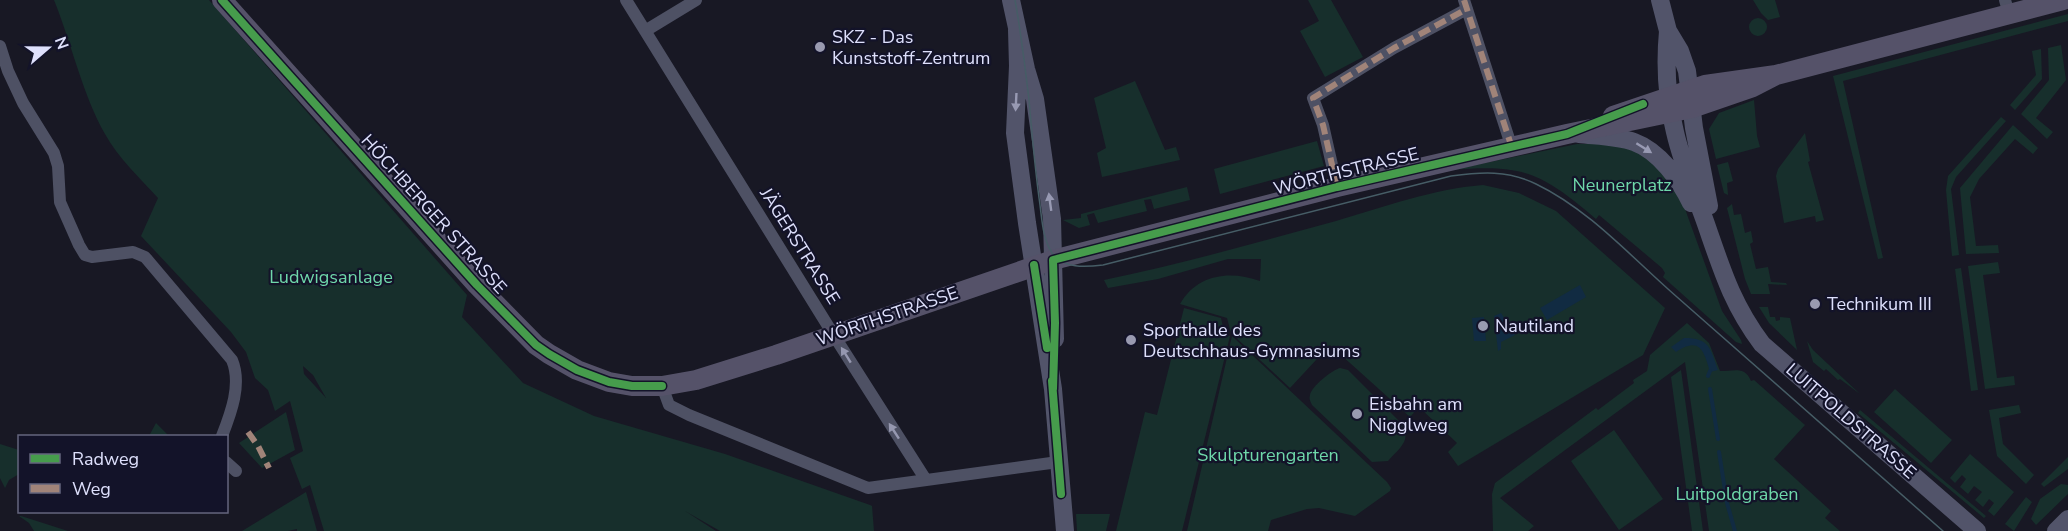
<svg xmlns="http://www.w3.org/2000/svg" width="2068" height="531" font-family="'Nunito Sans',sans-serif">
<rect width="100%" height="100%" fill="#181824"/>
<path fill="#172f2c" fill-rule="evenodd" d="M54,0H209L467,295L462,317L523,383L594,416L725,454L870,505L872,506L874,531H720L685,511L716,531H324L310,485L302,489L290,458L303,451L290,401L275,411L268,390L255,378L246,352L231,332L141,236L158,198C140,178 118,158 105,134C83,96 71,42 54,0ZM303,366L313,375L326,398L304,374Z
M1308,0H1331L1363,57L1325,77L1300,31L1319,21Z
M1753,0H1775L1780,17L1768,20L1761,13Z
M2068,14V21L1843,81L1883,258L1878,259L1833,76Z
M1749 27a9 9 0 1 1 18 0a9 9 0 1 1-18 0Z
M2061,45L2066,80L2036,118L2053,132L2047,139L2021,114L2049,80L2048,48Z
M2041,49L2042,79L2015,110L2010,105L2036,75L2032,51Z
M1135,81L1165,150L1176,147L1180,160L1102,177L1097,153L1106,148L1094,98Z
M1754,100L1757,136L1760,147L1716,159L1709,129L1719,113Z
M2001,117L2006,121L1956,177L1951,189L1959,255L1952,256L1946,190L1948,176Z
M2013,125L2038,148L2033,154L2015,139L1979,179L1970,197L1976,246L1998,245L1999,253L1966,254L1960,188Z
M1805,133L1810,161L1808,162L1824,220L1816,222L1815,216L1784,223L1776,176L1778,169Z
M1317,141L1324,166L1220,194L1214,169Z
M1577,144H1608L1638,151L1655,164L1680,195L1722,311L1741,340L1742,344L1736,342L1663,277L1665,273L1662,268L1599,215L1596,219C1541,172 1523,164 1451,170Z
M1728,162L1733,181L1727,183L1728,195L1724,193L1717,165Z
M1483,185L1519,193L1556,211L1665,308L1643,355L1458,466L1448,452L1457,443L1419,407L1410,417L1330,345L1290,388L1231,333L1227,318L1180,304C1197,274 1230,270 1260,281L1261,259H1228L1158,279L1108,288L1104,280C1182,264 1259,242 1336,221C1384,207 1433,189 1483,185Z
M1187,187L1190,200L1154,209L1151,199L1144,200L1147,211L1098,223L1094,213L1087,215L1090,225L1079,228L1063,220L1081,218V214Z
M1732,204L1734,215L1741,214L1745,233L1751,231L1753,242L1750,244L1756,269L1768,267L1771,282L1786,283L1787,285L1768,284L1770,294H1751L1745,279L1727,208Z
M1998,262L2000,273L1983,275L1997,378L2014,376L2015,385L1985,389L1968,266Z
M1961,268L1978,390L1971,391L1955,269Z
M1759,307H1768L1770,317H1775L1776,321L1780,320V317L1790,318L1797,350L1769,323Z
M1184,308L1221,318L1223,327L1222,334L1230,336L1182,531H1116L1145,412L1157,415Z
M1687,323L1709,343L1720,371C1735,371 1745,366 1751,381L1754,380L1805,425L1774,459L1831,511L1825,518L1840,531H1709L1685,362L1500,498L1534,526L1528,531H1493L1492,494L1495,483L1596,408L1598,410L1634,383L1633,380L1647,371L1650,355Z
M1232,336L1387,482L1391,488L1390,491L1355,516L1319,508L1307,509L1271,520L1268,531H1187Z
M1807,341L1813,350L1860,394L1840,379L1838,380L1826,369L1824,371L1813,362Z
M1340,368L1348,370L1402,424C1412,441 1399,448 1388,461L1372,462L1312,405C1310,401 1309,399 1310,395C1311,387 1332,370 1340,368Z
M1681,370L1703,531H1692L1671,377Z
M1895,389L1952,440L1931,463L1874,412Z
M2019,405L2021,413L1999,418L2003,444L2034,475L2026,484L1997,456L1989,410Z
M1860,410L1986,516L1984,518L1858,413Z
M286,412L295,450L262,468L239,443Z
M156,423L169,436H149Z
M1614,430L1663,499L1619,530L1571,461Z
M0,444L19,450V474L9,480L5,488L0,478Z
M1970,454L2014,492L1994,516L1988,511L1994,503L1989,499L1983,507L1975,500L1982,492L1974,486L1968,494L1960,487L1966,479L1962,475L1955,483L1950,478Z
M2068,457V469L2044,487L2041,484Z
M2061,484L2068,485V494L2036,525L2031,519L2040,499Z
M306,492L317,531H297V529L288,531H242Z
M2026,497L2032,502L2014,531L2005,524Z
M1076,514H1110L1106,531H1077Z
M19,516H21L68,531H34L29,523Z"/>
<path fill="#112b42" d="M1580,285L1586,297L1547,320L1540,308Z
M1501,313L1515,335L1501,342V349L1498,351L1494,316Z
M1484,317L1486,341H1474L1472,318Z
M1684,338C1710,338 1710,348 1718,370L1710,372C1704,351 1700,336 1676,352L1671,347Z"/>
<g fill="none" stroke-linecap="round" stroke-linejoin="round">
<path stroke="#112b42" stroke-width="4" d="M1708,376L1710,371
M1710,389L1718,439
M1719,452L1727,503L1735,531"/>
<path stroke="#4e5164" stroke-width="12" d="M626,0L833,334L926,480
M1464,0L1512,148
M2005,0L2009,14
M645,31L696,0
M0,46L8,71L23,103L54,153L58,166L60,202L79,245L85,255L92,257L133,252L145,257L232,360C242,384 231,413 222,436
M1337,187L1323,125L1313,98L1394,48L1467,9
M662,386L669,405L689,415L868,488L1058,462
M226,462L236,471"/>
<path stroke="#52546a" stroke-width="18" d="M1011,0L1026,69L1035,99L1052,219L1055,339
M1660,0L1668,31L1680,51L1687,71L1694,128L1709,206
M1017,30L1018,66L1015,133L1027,223L1053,389L1065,531
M1668,31C1665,63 1667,100 1675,132C1682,163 1695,193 1706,224C1722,270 1732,304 1762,344L1977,531
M1579,134C1597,136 1617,136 1634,142C1659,151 1680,180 1691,203
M2056,531L2068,519"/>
<path stroke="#555269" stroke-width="20" d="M222,0L477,285L536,345L549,354L577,370L609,382L632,386H662L696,380L776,355L1053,260L1337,187L1567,134L1692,108L1753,87L1776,75
M1613,116L1705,85L1776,75L2063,0"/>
<path stroke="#465d66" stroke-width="1.5" d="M1015,0C1021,33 1025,66 1029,100C1032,135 1035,170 1040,205C1042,221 1043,239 1052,253C1063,269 1086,267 1103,265L1451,176C1481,172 1508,170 1536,184C1590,210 1632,258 1677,297C1765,375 1854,453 1943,531"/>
<path stroke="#a18479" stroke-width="6" stroke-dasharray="12 6" stroke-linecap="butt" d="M1464,0L1512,148
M1337,187L1323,125L1313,98L1394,48L1467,9
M248,432L258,446L269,468"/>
<g stroke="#131329" stroke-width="11">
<path id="cycleway" d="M222,0L477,285L536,345L549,354L577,370L609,382L632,386H662
M1034,265L1047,348
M1052,381L1061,494
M1053,389L1055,323L1053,260L1337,187L1567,134L1643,104"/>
</g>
<use href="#cycleway" stroke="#469c4c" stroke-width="8"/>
</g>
<defs><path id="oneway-solid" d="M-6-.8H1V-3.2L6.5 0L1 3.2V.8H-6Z" transform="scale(1.5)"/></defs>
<g fill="#989ab3">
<use href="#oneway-solid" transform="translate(1016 102) rotate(93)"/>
<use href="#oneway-solid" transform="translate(1644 148) rotate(32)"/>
<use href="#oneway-solid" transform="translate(1050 202) rotate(-98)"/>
</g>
<g fill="#9698b0">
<use href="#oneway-solid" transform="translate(846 355) rotate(-122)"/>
<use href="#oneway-solid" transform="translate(894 431) rotate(-123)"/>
</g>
<g fill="#999ab0" stroke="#131329" stroke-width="2">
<circle cx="820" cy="47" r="6"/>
<circle cx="1815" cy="304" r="6"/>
<circle cx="1483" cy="326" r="6"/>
<circle cx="1131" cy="340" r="6"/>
<circle cx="1357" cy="414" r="6"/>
</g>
<g text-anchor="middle" stroke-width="4.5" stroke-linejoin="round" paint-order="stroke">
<g font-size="18" fill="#dee0fc" stroke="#131329" text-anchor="start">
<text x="832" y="43">SKZ - Das<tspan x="832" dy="21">Kunststoff-Zentrum</tspan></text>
<text x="1827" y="310">Technikum III</text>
<text x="1495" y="332">Nautiland</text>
<text x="1143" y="336">Sporthalle des<tspan x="1143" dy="21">Deutschhaus-Gymnasiums</tspan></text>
<text x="1369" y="410">Eisbahn am<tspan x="1369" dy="21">Nigglweg</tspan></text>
</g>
<g font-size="18" fill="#dee0fc" stroke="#131329">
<text transform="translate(1346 171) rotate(-14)" y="6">WÖRTHSTRASSE</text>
<text transform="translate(434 214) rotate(48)" y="6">HÖCHBERGER STRASSE</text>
<text transform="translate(800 246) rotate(58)" y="6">JÄGERSTRASSE</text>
<text transform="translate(887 316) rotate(-19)" y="6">WÖRTHSTRASSE</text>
<text transform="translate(1851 421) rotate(41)" y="6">LUITPOLDSTRASSE</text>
</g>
<g font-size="18" fill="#6fd8aa" stroke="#131329">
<text x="1622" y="191">Neunerplatz</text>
<text x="331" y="283">Ludwigsanlage</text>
<text x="1268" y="461">Skulpturengarten</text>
<text x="1737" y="500">Luitpoldgraben</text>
</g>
</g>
<rect x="18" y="435" width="210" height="78" fill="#131329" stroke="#64657d" stroke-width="1.5"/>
<rect x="30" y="454" width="30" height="9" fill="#469c4c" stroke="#64657d" stroke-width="1.5"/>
<text x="72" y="465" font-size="18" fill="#dee0fc">Radweg</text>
<rect x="30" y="484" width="30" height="9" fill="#a18479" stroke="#64657d" stroke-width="1.5"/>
<text x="72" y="495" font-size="18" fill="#dee0fc">Weg</text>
<g transform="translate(48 48) rotate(70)" stroke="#131329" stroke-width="4.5" paint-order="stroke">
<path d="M0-4.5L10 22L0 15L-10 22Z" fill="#dee0fc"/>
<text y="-9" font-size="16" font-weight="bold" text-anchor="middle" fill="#dee0fc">N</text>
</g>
</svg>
